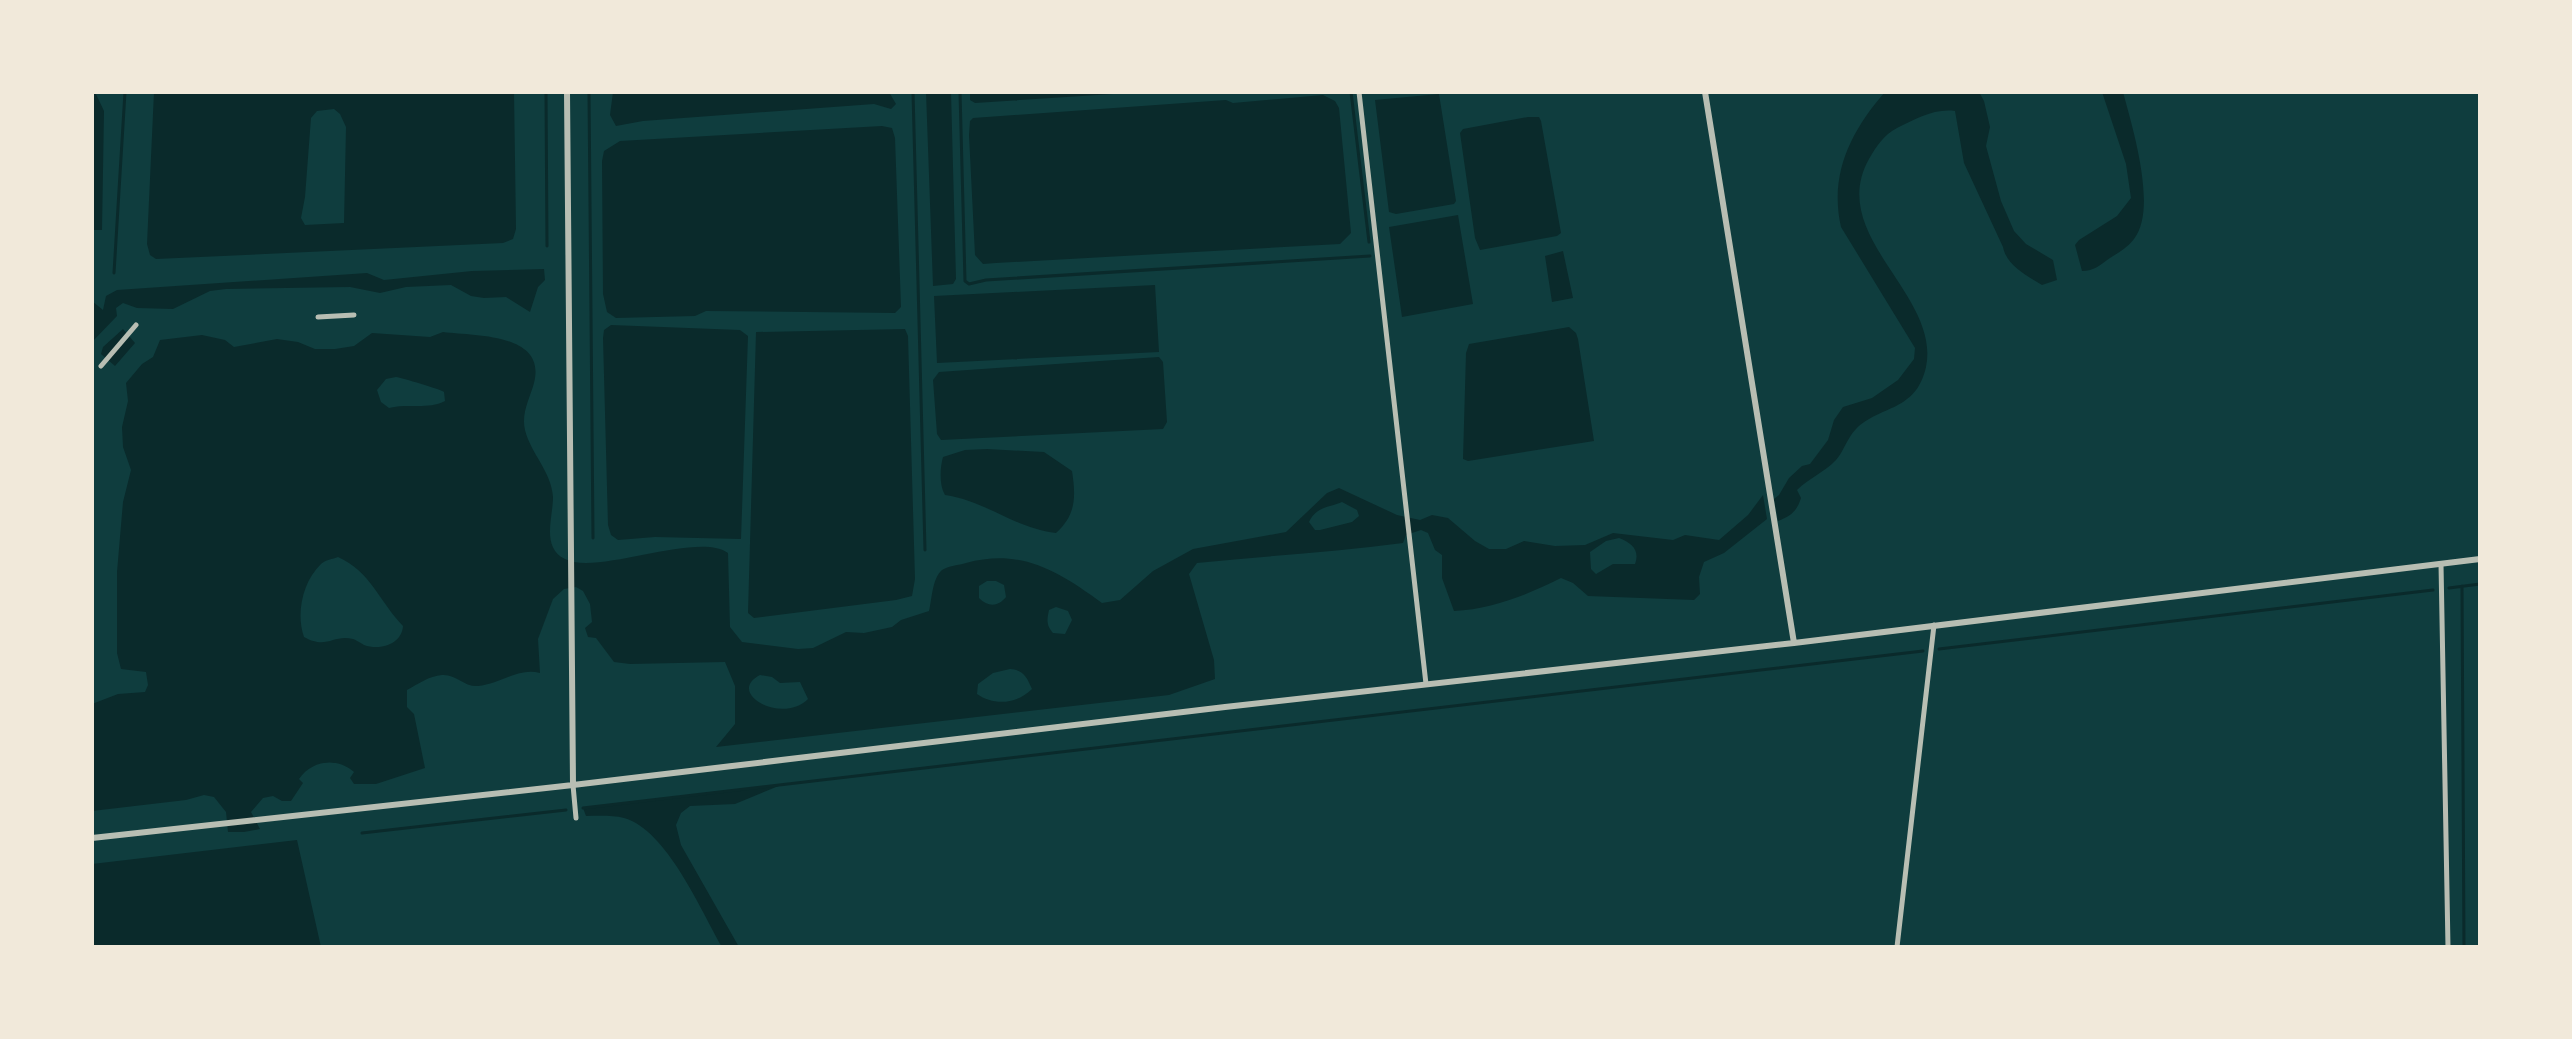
<svg xmlns="http://www.w3.org/2000/svg" width="2572" height="1039" font-family="Montserrat,sans-serif">
<rect width="100%" height="100%" fill="#0f3d3e"/>
<path fill="#0a2a2b" fill-rule="evenodd" d="M92,92H95L104,111L102,230H92Z
M154,92H514L516,229L513,239L503,243L156,259L150,255L147,244ZM334,109L340,114L346,127L344,223L305,225L301,218L305,197L311,118L317,111Z
M613,92H889L896,104L891,109L874,104L643,121L616,126L610,115Z
M926,92H951L956,279L953,284L933,286Z
M970,92H1144L975,103L970,100Z
M1885,92H1979L1984,101L1990,127L1986,146L2001,201L2014,231L2026,244L2053,260L2057,280L2042,285C2026,275 2007,266 2003,247L1964,163L1955,111C1935,108 1915,119 1897,128C1884,135 1877,145 1869,159C1826,236 1941,294 1926,367C1916,412 1880,405 1856,429C1847,438 1844,451 1836,460C1825,472 1809,478 1797,490L1801,498C1797,511 1791,516 1778,521L1774,499L1779,495L1789,478L1802,466L1810,464L1828,440L1834,420L1843,407L1872,398L1898,380L1914,359L1915,348L1841,227C1829,174 1851,131 1885,92Z
M2102,92H2123C2132,126 2158,209 2134,239C2128,247 2118,253 2110,258C2100,265 2094,271 2082,271L2075,245L2079,240L2117,216L2131,198L2126,164Z
M1439,94L1456,201L1454,204L1396,214L1389,212L1375,100Z
M1323,95L1335,101L1339,108L1351,233L1340,244L996,263L983,264L975,255L969,135L970,121L973,118L1226,100L1233,103Z
M1528,117H1539L1541,121L1561,233L1557,236L1480,250L1475,238L1460,133L1463,129Z
M882,126L892,128L895,138L901,307L895,313L706,311L695,316L616,318L607,312L603,294L602,161L604,151L620,141Z
M1458,215L1473,304L1402,317L1389,227Z
M1563,251L1573,298L1552,302L1545,256Z
M544,269L545,280L538,287L530,312L506,297L484,298L471,296L451,285L406,287L380,293L350,287L226,289L210,291L173,309L137,308L123,303L116,308L117,316L92,342V301L103,310L106,296L117,290L367,273L384,280L472,271Z
M1155,285L1159,352L937,363L934,296Z
M611,325L740,330L748,336L741,539L655,537L618,540L611,535L608,525L603,338L604,330Z
M1569,327L1576,333L1578,339L1594,441L1468,461L1463,459L1466,353L1469,344Z
M123,329L135,343L115,366L101,354L103,347Z
M905,329L908,336L915,579L912,596L896,600L754,618L748,613L756,332Z
M443,332C475,336 547,333 534,383C530,398 521,413 525,430C531,454 551,471 553,497C553,518 541,547 565,559C597,576 698,531 728,553L730,627L742,642L798,649L813,648L846,632L864,633L892,627L901,620L929,611C932,599 932,579 942,570C948,566 959,565 966,563C1021,548 1058,571 1102,603L1120,600L1153,571L1193,549L1286,532L1327,493L1339,488L1397,515L1420,520L1432,515L1448,518L1475,541L1489,549H1506L1524,541L1555,546L1585,545L1613,533L1673,540L1685,535L1719,540L1748,515L1763,495L1767,519L1724,553L1704,562L1699,577L1700,594L1694,600L1588,596L1573,583L1561,578C1527,595 1492,609 1454,611L1442,578V555L1435,550L1428,533L1421,530L1406,535L1403,543C1335,552 1266,556 1197,563L1189,574L1214,660L1215,679L1169,695L716,747L735,724V686L725,662L630,664L614,662L596,638L588,637L585,628L592,622L590,604L583,591L576,587L564,589L553,599L538,639L540,673C519,667 500,684 478,686C464,687 456,674 442,675C429,676 418,684 407,690V707L414,714L425,768L376,784H354L350,778L354,772C337,757 312,760 299,779L303,783L291,801H282L273,796L263,798L251,812L260,829L244,832H228L226,812L214,797L204,795L186,800L92,811V704L118,694L145,692L148,685L146,672L121,669L117,653V572L123,502L131,470L123,447L122,427L128,401L126,383L142,364L153,357L160,340L202,335L225,340L234,347L277,339L298,342L315,349H335L354,346L372,333L430,337ZM396,377C402,378 440,389 444,392L445,401C428,410 408,403 389,408L381,402L377,390L386,379ZM1342,502L1357,510L1359,516L1352,522L1320,530H1315L1309,522C1317,506 1328,508 1342,502ZM1619,538C1632,543 1640,550 1635,564H1613L1596,574L1591,569L1590,552L1606,541ZM338,557C371,572 379,601 403,626C402,644 380,651 364,645C363,644 354,639 353,639C333,634 327,650 304,637C296,615 302,582 321,564C325,560 333,559 338,557ZM987,581H996L1004,585L1006,597C998,607 988,607 979,598V586ZM1056,607L1068,611L1072,620L1065,634L1053,633C1046,625 1047,620 1049,610ZM1010,669C1024,670 1027,678 1032,689C1017,704 994,706 977,694L978,684L993,673ZM760,675L772,677L780,683L800,682L808,699C782,725 725,693 760,675Z
M1159,357L1163,362L1167,422L1163,429L941,440L937,434L933,380L939,372Z
M987,449L1044,452L1072,471C1076,497 1076,515 1056,533C1014,528 986,501 945,495C939,485 940,468 943,457L965,450Z
M781,785L735,804L690,806L681,813L676,825L681,845L739,947H722C701,911 667,830 624,818C612,815 598,816 586,816L583,808Z
M297,840L321,947H92V864Z"/>
<g fill="none" stroke-linecap="round" stroke-linejoin="round">
<path stroke="#0a2a2b" stroke-width="3" d="M546,92L547,246
M589,92L593,538
M913,92L925,550
M960,92L965,281L969,284L986,280L1370,256
M1351,92L1369,242
M114,273L125,92
M2462,586L2464,947
M2449,588L2480,584
M1939,649L2433,590
M583,808L1923,651
M362,833L566,810"/>
<path stroke="#b8beb3" stroke-width="5" d="M1359,92L1426,684
M318,317L354,315
M101,366L136,325
M2441,564L2448,947
M573,785L576,818
M1897,947L1934,625"/>
<path stroke="#b8beb3" stroke-width="6" d="M567,92L573,785
M1705,92L1794,643
M92,838L573,785L1225,707L1794,643L2480,559"/>
</g>
<rect width="2572" height="1039" fill="none" stroke="#f1e9da" stroke-width="188"/>
</svg>
